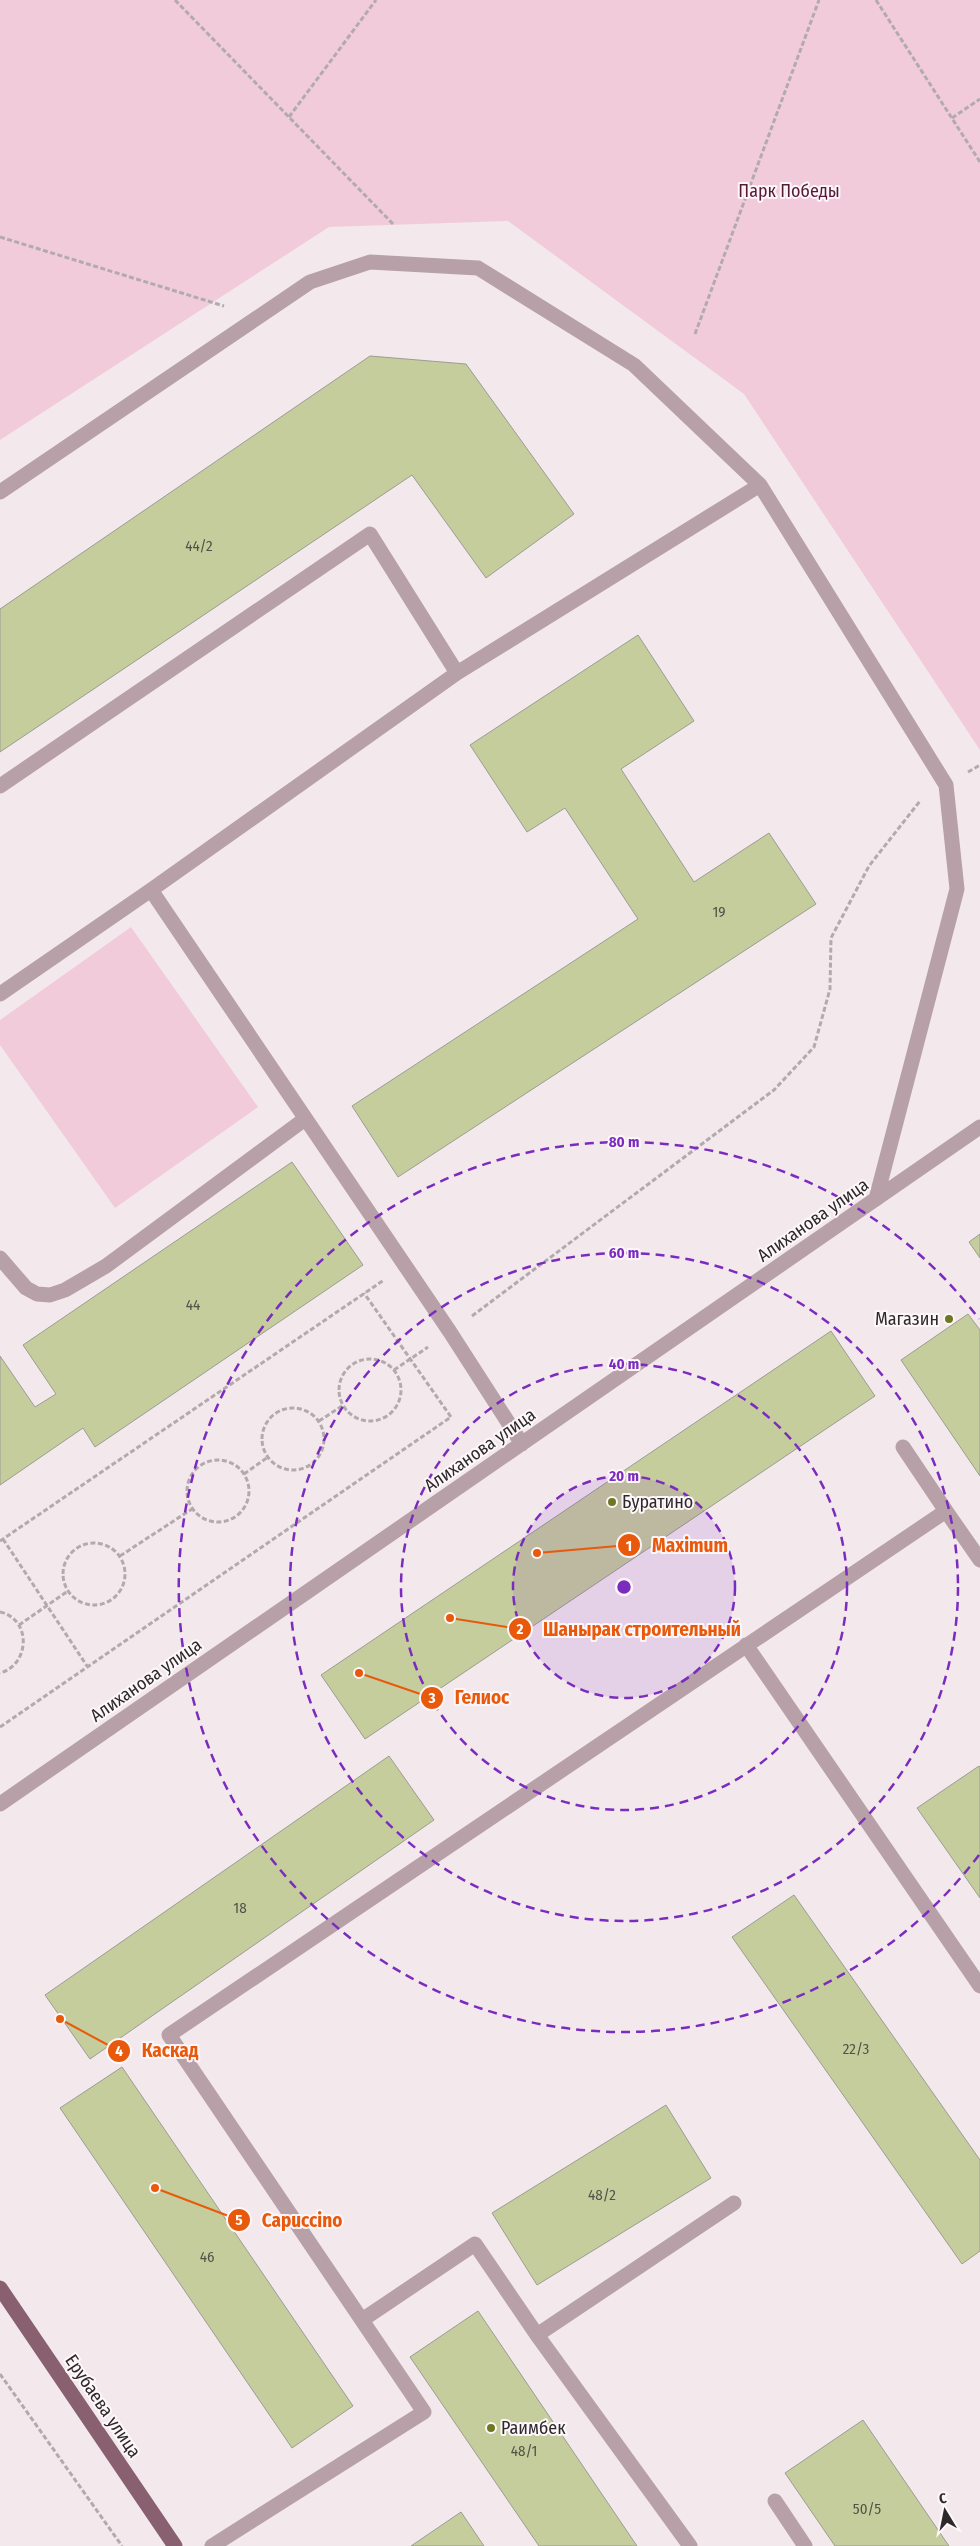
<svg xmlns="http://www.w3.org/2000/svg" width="980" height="2546" font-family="'Fira Sans Condensed',sans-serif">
<rect width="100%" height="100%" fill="#f3e9ed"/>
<path fill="#f2cbda" d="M0,0H980V750L744,394L508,221L329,227L0,440Z
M131,927L258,1107L115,1208L0,1045V1020Z"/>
<path fill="#c5cd9d" stroke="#9b9c94" d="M370,356L466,364L574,514L486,578L412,475L0,752V609Z
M638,635L694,721L621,769L694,882L769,833L816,904L398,1177L352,1106L638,919L565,808L527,832L470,745Z
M292,1162L363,1265L95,1447L83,1428L0,1485V1356L35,1407L56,1394L23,1345Z
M980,1234V1258L969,1242Z
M968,1314L980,1330V1476L901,1360Z
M831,1331L875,1396L365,1739L321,1675Z
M389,1756L434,1820L90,2059L45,1995Z
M979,1766L980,1767V1898L917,1808Z
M794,1895L980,2160V2251L962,2264L732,1937Z
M122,2067L353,2406L292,2448L60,2108Z
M666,2105L711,2178L537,2285L492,2213Z
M478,2311L637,2546H539L410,2357Z
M863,2420L949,2546H835L785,2473Z
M461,2512L484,2546H411Z"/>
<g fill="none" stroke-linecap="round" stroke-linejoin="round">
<path stroke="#b2aaad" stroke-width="3" stroke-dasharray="5 2.5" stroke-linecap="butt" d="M175,0L394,225
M876,0L980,162
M289,117L376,0
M952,118L980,99
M0,237L224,306
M695,334L819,0
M968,772L980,765
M472,1316L774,1090L814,1047L830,989L831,938L869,866L920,801
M339 1390a31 31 0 1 1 62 0a31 31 0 1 1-62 0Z
M394,1370L428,1347
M262 1439a31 31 0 1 1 62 0a31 31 0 1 1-62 0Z
M319,1421L342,1406
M187 1491a31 31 0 1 1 62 0a31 31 0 1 1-62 0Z
M244,1474L268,1457
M3,1539L87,1666
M0,1541L384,1280
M63 1574a31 31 0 1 1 62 0a31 31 0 1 1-62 0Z
M120,1556L192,1509
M0,1612C32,1619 30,1665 0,1673
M19,1625L68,1591
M0,1727L451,1417L364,1293
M0,2374L122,2546"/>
<path stroke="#b7a0a8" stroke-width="15" d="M0,492L310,282L370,262L478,268L634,365L760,485L946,785L957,889L876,1199
M457,673L760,485
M0,786L370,534L457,673L151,890L0,994
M151,890L450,1332L522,1444
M0,1258L26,1288L37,1294L50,1295L65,1290L106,1266L305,1119
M946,1511L980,1560
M746,1645L980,1986
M0,1804L980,1127
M362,2320L475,2244L537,2335L734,2203
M537,2335L690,2546
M775,2501L805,2546
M212,2546L424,2412L169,2035L946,1511L903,1447"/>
<path stroke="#886070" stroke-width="15" d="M0,2288L175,2546"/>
</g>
<circle cx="624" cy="1587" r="111" fill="#7b2cbf" fill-opacity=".12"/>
<g fill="none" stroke="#7b2cbf" stroke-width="2.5" stroke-dasharray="9 6">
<circle cx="624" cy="1587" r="111"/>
<circle cx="624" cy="1587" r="223"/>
<circle cx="624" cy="1587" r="334"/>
<path d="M979 1855A445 445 0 1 1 979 1319"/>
</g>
<g fill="#6d7822" stroke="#fef7fa" stroke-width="2">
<circle cx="949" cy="1319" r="5"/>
<circle cx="612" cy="1502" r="5"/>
<circle cx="491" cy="2428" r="5"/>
</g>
<g text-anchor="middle" stroke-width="4" stroke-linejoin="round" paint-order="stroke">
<g font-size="15" fill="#535248">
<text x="199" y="551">44/2</text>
<text x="719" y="917">19</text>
<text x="193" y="1310">44</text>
<text x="240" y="1913">18</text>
<text x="856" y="2054">22/3</text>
<text x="602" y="2200">48/2</text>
<text x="207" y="2262">46</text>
<text x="524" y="2456">48/1</text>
<text x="867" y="2514">50/5</text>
</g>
<g font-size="18" fill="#571b38" stroke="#fef7fa">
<text x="789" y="197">Парк Победы</text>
</g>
<g font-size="18" fill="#2d292b" stroke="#fef7fa">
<text transform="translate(813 1220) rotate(-35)" y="6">Алиханова улица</text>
<text transform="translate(480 1450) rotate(-35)" y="6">Алиханова улица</text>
<text transform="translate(146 1680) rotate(-35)" y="6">Алиханова улица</text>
<text transform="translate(103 2406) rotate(56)" y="6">Ерубаева улица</text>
</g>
<g font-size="18" fill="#2d292b" stroke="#fef7fa" text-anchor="start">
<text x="939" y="1325" text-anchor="end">Магазин</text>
<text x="622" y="1508">Буратино</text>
<text x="501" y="2434">Раимбек</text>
</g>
</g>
<circle cx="624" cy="1587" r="8" fill="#7b2cbf" stroke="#fef7fa" stroke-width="2.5"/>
<g font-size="15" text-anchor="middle" font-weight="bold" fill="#7b2cbf" stroke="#fef7fa" stroke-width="4" stroke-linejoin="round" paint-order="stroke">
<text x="624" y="1147">80 m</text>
<text x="624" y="1258">60 m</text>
<text x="624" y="1369">40 m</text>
<text x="624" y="1481">20 m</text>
</g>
<path fill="none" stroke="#e8590c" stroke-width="2" d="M537 1553L629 1545M450 1618L520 1629M359 1673L432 1698M60 2019L119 2051M155 2188L239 2220"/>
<g fill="#e8590c" stroke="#fef7fa" stroke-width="2">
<circle cx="537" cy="1553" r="5"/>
<circle cx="450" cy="1618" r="5"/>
<circle cx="359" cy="1673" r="5"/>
<circle cx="60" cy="2019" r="5"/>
<circle cx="155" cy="2188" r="5"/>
<circle cx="629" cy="1545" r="12"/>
<circle cx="520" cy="1629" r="12"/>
<circle cx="432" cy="1698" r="12"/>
<circle cx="119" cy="2051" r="12"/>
<circle cx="239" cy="2220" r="12"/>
</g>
<g font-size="15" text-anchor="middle" font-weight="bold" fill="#fff">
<text x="629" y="1551">1</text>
<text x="520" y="1634">2</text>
<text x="432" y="1703">3</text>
<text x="119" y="2056">4</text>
<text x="239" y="2225">5</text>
</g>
<g font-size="19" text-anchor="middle" font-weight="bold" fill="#e8590c" stroke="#fef7fa" stroke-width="4" stroke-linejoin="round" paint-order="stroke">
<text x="690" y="1552">Maximum</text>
<text x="642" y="1636">Шанырак строительный</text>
<text x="482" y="1704">Гелиос</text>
<text x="170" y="2057">Каскад</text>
<text x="302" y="2227">Capuccino</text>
</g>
<g transform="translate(945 2511) rotate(350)" stroke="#fef7fa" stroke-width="4" paint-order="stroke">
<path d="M0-4L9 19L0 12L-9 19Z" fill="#2d292b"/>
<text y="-8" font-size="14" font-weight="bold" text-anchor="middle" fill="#2d292b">С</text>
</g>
</svg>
